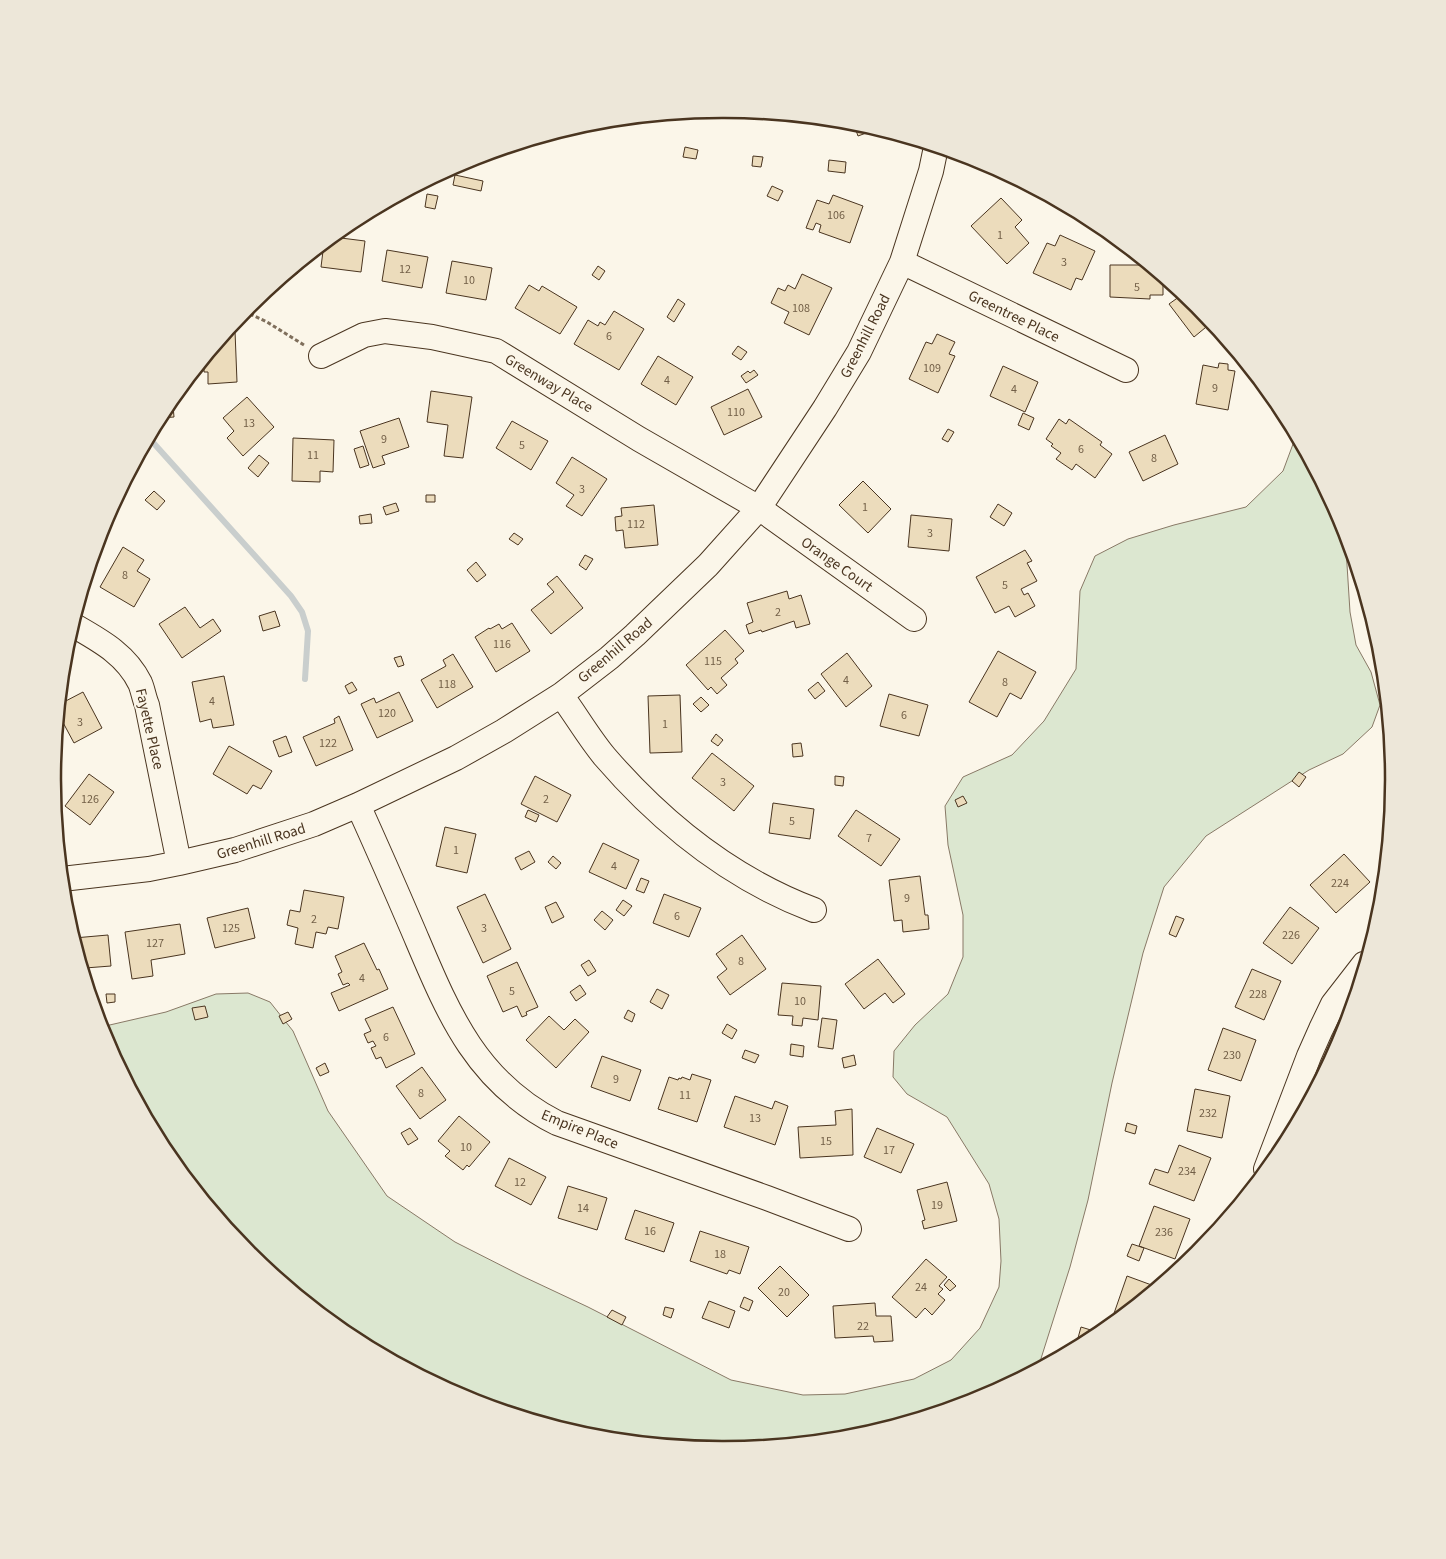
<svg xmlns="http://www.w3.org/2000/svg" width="1446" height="1559" font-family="'Source Sans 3',sans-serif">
<rect width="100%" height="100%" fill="#fbf6e9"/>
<path fill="#dce7d0" stroke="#887966" d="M1296,436L1343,523L1345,533L1350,612L1356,645L1371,672L1380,705L1372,727L1343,754L1309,770L1206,836L1164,887L1143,953L1112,1083L1088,1200L1070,1267L1038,1368L979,1399L854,1437L723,1450L592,1437L466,1399L350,1337L249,1253L165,1152L103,1036L101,1027L166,1012L216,994L248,993L270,1002L293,1031L328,1111L387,1196L455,1242L522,1276L588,1307L731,1380L803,1395L845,1394L914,1379L951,1360L980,1328L999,1287L1001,1261L999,1219L989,1184L947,1117L907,1094L893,1077L894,1051L915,1025L948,994L963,957V915L948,845L945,806L963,777L1012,755L1044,721L1076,669L1080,591L1095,556L1128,539L1174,525L1246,507L1283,471Z"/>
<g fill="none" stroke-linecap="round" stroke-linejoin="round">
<path stroke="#c9cecd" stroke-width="6" d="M149,438L291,596L302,612L308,631L305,679"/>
</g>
<path fill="#ecdcbc" stroke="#4a3520" d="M723,109L731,110V116L696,112Z
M853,122H854L877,129L858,136Z
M685,147L698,150L696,159L683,157Z
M753,156L763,157L761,167L752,166Z
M829,160L846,162L845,173L828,171Z
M455,175L483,181L481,191L453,185Z
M772,186L783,191L778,201L767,196Z
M427,194L438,196L435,209L425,207Z
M833,195L863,206L850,243L819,232L821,225L816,223L813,230L806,228L817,200L829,204Z
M1001,198L1022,220L1015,227L1029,243L1007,264L971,226Z
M1060,235L1095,251L1082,280L1076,278L1071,290L1033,273L1047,243L1055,246Z
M333,237L365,241L361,272L321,267L324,243Z
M387,250L428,257L422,288L382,281Z
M452,261L492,268L486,300L446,293Z
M1110,265H1148L1152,268V274H1159L1163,278V295H1150V299L1110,297Z
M598,266L605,271L599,280L592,275Z
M295,267L298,273L267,291Z
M802,274L832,288L809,335L784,323L789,312L771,303L778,288L785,291L788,285L795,289Z
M529,285L539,291L542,286L577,307L560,334L515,308Z
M1183,294L1197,306L1211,323L1194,337L1169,304Z
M678,299L685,304L674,322L667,317Z
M614,311L644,329L619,370L574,344L588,320L598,326L600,322L605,325Z
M228,331H235L237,382L208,384V372H204V364H201Z
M937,334L955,342L949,354L955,356L938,393L909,379L926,342L932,344Z
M738,346L747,352L741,360L732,354Z
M658,356L693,377L676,405L641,384Z
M1219,363L1228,364V370L1235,371L1228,410L1196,404L1203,365L1218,368Z
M1003,366L1038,382L1025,412L990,396Z
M754,370L758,375L746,383L741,376L748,371L750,373Z
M748,389L762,417L724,435L711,407Z
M431,391L472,397L463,458L444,456L448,425L427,422Z
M247,397L274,427L243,456L227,438L234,431L223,418Z
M173,406L174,417L160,418L166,407Z
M1023,413L1034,418L1029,430L1018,425Z
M399,418L409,447L382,456L385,464L373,468L360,431Z
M1059,419L1066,424L1069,419L1102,442L1100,445L1112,454L1095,478L1076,464L1072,470L1056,459L1061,453L1051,446L1053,444L1046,439Z
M512,421L548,441L531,470L496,448Z
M948,429L954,432L948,442L942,439Z
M1165,435L1178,464L1143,481L1129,452Z
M293,438L334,440L333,472L320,471V482L292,481Z
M363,446L369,465L360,468L354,449Z
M259,455L269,463L258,477L248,468Z
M572,457L607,479L582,516L566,506L574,495L556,483Z
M863,481L891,509L868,533L839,505Z
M154,491L165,501L157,510L145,500Z
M426,495H435V502H426Z
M396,503L399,511L386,515L383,507Z
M998,504L1012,513L1004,526L990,517Z
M654,505L658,545L625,548L623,530L616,531L615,517L622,516L621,508Z
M371,514L372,523L360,524L359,516Z
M911,515L952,519L949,551L908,547Z
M514,533L523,539L518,545L509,539Z
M100,536L104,538L92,560Z
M123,547L144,560L137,571L150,579L134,607L100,587Z
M1025,550L1032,561L1027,563L1037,581L1021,589L1024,595L1028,593L1035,606L1015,617L1009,606L995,613L976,577Z
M585,555L593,559L586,570L579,565Z
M476,562L486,575L477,582L467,570Z
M557,576L583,608L551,634L531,610L554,592L547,584Z
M787,591L789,599L801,595L810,624L796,628L794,621L762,632L761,630L749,634L746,625L753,622L747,603Z
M185,607L200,628L213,619L221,631L182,658L159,624Z
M275,611L280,626L263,631L259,616Z
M512,623L530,651L496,672L475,637L489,628L490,629L499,624L502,629Z
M725,630L744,651L735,659L738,663L721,678L727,685L717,694L711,687L708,690L686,665Z
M998,651L1036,672L1021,699L1010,693L997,717L969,702Z
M847,653L872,686L846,707L821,674Z
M453,654L473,687L437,708L421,680L446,666L443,660Z
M401,656L404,665L398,667L394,658Z
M224,676L234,725L213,728L211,719L200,722L192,682Z
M352,682L357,690L349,694L345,686Z
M818,682L825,691L815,699L808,690Z
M83,692L102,728L74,743L59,715L60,704Z
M399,692L413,721L377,738L361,704L374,698L376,703Z
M889,694L928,705L919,736L880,726Z
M680,695L682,752L650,753L648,696Z
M701,697L709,705L701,712L693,704Z
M339,716L353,750L316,766L303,737L335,723L334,719Z
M716,734L723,740L718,746L711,741Z
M286,736L292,752L279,757L273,741Z
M801,743L803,756L793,757L792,744Z
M229,746L272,771L261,789L253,785L247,794L213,774Z
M712,753L754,786L734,811L692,778Z
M1299,772L1306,777L1299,787L1292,781Z
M89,774L114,792L90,825L65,806Z
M535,776L571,795L557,822L521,804Z
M835,776L844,777L843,786L835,785Z
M963,796L967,803L958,807L955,800Z
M773,803L814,809L810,839L769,833Z
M528,810L539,815L536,822L525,817Z
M856,810L900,839L881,866L838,836Z
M445,827L476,834L467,873L436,866Z
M603,843L639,860L626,889L589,872Z
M529,851L535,862L521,870L515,858Z
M1344,854L1370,882L1336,913L1310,885Z
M553,856L561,863L556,869L548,862Z
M920,876L925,915H928L929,929L903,932L902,920L894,921L889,880Z
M641,878L649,881L644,893L636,890Z
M304,890L344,897L338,929L328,927L326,934L316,932L313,948L295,944L298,928L287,925L290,910L300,912Z
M485,894L511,949L483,963L457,907Z
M664,894L701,908L689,937L653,923Z
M623,900L632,906L624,916L616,910Z
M556,902L564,917L552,923L545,907Z
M1290,907L1319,928L1292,964L1263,943Z
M248,908L255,938L215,948L207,918Z
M602,911L613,920L605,930L594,920Z
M1176,916L1184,919L1176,937L1169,934Z
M180,924L185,954L151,960L153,976L132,979L125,932Z
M108,935L111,966L85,968V976L74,938Z
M742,935L766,969L730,995L717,977L727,969L716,954Z
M364,943L377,970L379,969L388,989L339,1011L331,993L350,985L348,983L343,985L338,974L342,972L335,956Z
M878,959L905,994L893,1003L885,993L864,1009L845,984Z
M589,960L596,971L588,976L581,965Z
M517,962L538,1007L526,1012L527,1015L522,1017L517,1006L503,1012L487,976Z
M1252,969L1281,981L1264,1020L1235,1007Z
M782,983L821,986L818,1020L803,1018L802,1026L792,1025L793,1016L778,1015Z
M580,985L586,994L576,1001L570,992Z
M657,989L669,995L662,1009L650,1002Z
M106,994H115V1002L107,1003Z
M205,1006L208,1017L195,1020L192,1008Z
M393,1007L415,1054L386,1068L381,1057L376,1059L371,1048L376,1046L373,1041L368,1043L364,1034L371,1031L365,1019Z
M628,1010L635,1014L632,1022L624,1018Z
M288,1012L292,1019L283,1024L279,1016Z
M549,1016L564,1030L575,1019L589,1032L556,1068L526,1040Z
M822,1018L837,1020L833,1049L818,1047Z
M727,1024L737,1030L732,1039L722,1033Z
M1223,1028L1256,1040L1241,1081L1208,1070Z
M791,1044L804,1046L803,1057L790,1055Z
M745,1050L759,1055L755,1063L742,1058Z
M854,1055L856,1065L844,1068L842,1058Z
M602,1056L641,1070L630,1101L591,1087Z
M325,1063L329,1072L320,1076L316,1068Z
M422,1067L446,1100L420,1119L396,1086Z
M692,1074L711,1080L697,1122L658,1109L669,1077L678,1080L679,1078L681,1079L682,1077L690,1080Z
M1195,1089L1230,1096L1222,1138L1187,1131Z
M735,1096L772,1109L775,1101L788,1106L775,1145L724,1127Z
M852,1109L853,1155L800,1158L798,1127L836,1125L835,1111Z
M459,1116L490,1142L469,1167L467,1165L463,1170L445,1156L450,1151L438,1141Z
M1127,1123L1137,1126L1135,1134L1125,1131Z
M410,1128L418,1139L408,1145L401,1133Z
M877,1128L914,1144L901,1173L864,1157Z
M1179,1145L1211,1158L1194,1201L1149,1184L1155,1169L1168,1173Z
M509,1158L546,1177L531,1205L495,1186Z
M947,1182L957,1221L924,1229L922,1221L925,1220L917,1190Z
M568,1186L607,1198L597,1230L558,1218Z
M1154,1206L1190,1219L1175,1259L1139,1246Z
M635,1210L674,1223L664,1252L625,1239Z
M700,1231L749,1247L740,1274L729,1270L727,1274L690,1261Z
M1132,1244L1144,1248L1139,1261L1127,1256Z
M926,1259L947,1277L939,1286L943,1289L938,1294L945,1300L932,1315L925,1308L916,1318L892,1297Z
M780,1266L809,1295L787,1317L758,1288Z
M1127,1276L1157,1287L1113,1323L1111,1322Z
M949,1279L956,1286L950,1291L944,1285Z
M744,1297L753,1301L749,1311L740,1307Z
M709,1301L735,1311L729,1328L702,1318Z
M875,1303L876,1316H891L893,1341L874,1342L873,1336L835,1338L833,1306Z
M665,1307L674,1309L671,1318L663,1315Z
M612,1310L626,1317L622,1325L607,1317Z
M1081,1327L1094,1331L1091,1339L1087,1341L1078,1338Z"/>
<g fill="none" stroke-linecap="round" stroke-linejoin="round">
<g stroke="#4a3520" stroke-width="26">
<path id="minor" d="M902,262L1126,370
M321,356L364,335L385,331L432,337L496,351L639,439L759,508L914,619
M73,625C99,640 126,654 140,683C143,690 144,698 147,705L179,863
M561,695C576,715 589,738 605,757C662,823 732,879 814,910
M358,805C377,847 395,888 413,930C447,1010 474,1081 557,1123L767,1198L849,1229
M62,879L149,869L179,863L235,850L314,824L358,805L456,758L504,731L561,695L609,658L635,635L708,565L759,508L825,408L859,352L902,262L931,171L936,147
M1266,1169L1309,1056L1321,1029L1333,1004L1364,964"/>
</g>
<path stroke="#7f6f5c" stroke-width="3" stroke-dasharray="4 2.5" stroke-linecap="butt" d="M244,311L267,322L304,345"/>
<use href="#minor" stroke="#fbf6e9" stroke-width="24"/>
</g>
<g text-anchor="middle" stroke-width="4" stroke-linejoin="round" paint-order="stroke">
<g font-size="12" fill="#725f47">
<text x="836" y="219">106</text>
<text x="1000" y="239">1</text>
<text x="1064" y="266">3</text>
<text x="405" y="273">12</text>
<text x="469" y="284">10</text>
<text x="1137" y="291">5</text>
<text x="801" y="312">108</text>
<text x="609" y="340">6</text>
<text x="932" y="372">109</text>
<text x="667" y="384">4</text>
<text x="1215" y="392">9</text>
<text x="1014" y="393">4</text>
<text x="736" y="416">110</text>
<text x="249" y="427">13</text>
<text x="384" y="443">9</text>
<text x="522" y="449">5</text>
<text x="1081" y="453">6</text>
<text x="313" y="459">11</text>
<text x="1154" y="462">8</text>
<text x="582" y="493">3</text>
<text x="865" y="511">1</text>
<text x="636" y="528">112</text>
<text x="930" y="537">3</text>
<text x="125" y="579">8</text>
<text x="1005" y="589">5</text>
<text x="778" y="616">2</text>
<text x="502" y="648">116</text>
<text x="713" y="665">115</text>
<text x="846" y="684">4</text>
<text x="1005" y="686">8</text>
<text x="447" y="688">118</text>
<text x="212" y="705">4</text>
<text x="387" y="717">120</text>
<text x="904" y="719">6</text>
<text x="80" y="726">3</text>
<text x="665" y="728">1</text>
<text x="328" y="747">122</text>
<text x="723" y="786">3</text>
<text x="90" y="803">126</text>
<text x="546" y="803">2</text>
<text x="792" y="825">5</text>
<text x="869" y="842">7</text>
<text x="456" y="854">1</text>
<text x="614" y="870">4</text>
<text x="1340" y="887">224</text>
<text x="907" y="902">9</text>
<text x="677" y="920">6</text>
<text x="314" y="923">2</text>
<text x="231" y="932">125</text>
<text x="484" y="932">3</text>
<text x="1291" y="939">226</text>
<text x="155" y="947">127</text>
<text x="741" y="965">8</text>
<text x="362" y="982">4</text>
<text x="512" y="995">5</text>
<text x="1258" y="998">228</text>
<text x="800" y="1005">10</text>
<text x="386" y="1041">6</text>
<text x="1232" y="1059">230</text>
<text x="616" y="1083">9</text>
<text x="421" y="1097">8</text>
<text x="685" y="1099">11</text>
<text x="1208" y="1117">232</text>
<text x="755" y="1122">13</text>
<text x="826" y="1145">15</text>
<text x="466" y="1151">10</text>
<text x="889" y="1154">17</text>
<text x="1187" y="1175">234</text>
<text x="520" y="1186">12</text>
<text x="937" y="1209">19</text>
<text x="583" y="1212">14</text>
<text x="650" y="1235">16</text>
<text x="1164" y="1236">236</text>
<text x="720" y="1258">18</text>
<text x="921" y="1291">24</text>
<text x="784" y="1296">20</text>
<text x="863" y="1330">22</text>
</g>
<g font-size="15" fill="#4a3520" stroke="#fbf6e9">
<text transform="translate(1014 316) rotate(26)" y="5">Greentree Place</text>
<text transform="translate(865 336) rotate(-63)" y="5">Greenhill Road</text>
<text transform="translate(549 383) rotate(31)" y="5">Greenway Place</text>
<text transform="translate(837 564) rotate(35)" y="5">Orange Court</text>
<text transform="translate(615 650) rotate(-40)" y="5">Greenhill Road</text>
<text transform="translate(150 729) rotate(77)" y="5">Fayette Place</text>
<text transform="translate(261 841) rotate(-17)" y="5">Greenhill Road</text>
<text transform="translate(580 1129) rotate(22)" y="5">Empire Place</text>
</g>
</g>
<path d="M0 0H1446V1559H0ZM722 118H724A661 661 0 0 1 1385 779V780A661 661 0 0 1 724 1441H722A661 661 0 0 1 61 780V779A661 661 0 0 1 722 118Z" fill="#ede7d9" fill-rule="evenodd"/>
<path fill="none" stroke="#4a3520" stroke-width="2.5" d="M722 118H724A661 661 0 0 1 1385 779V780A661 661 0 0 1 724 1441H722A661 661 0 0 1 61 780V779A661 661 0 0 1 722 118Z"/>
</svg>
